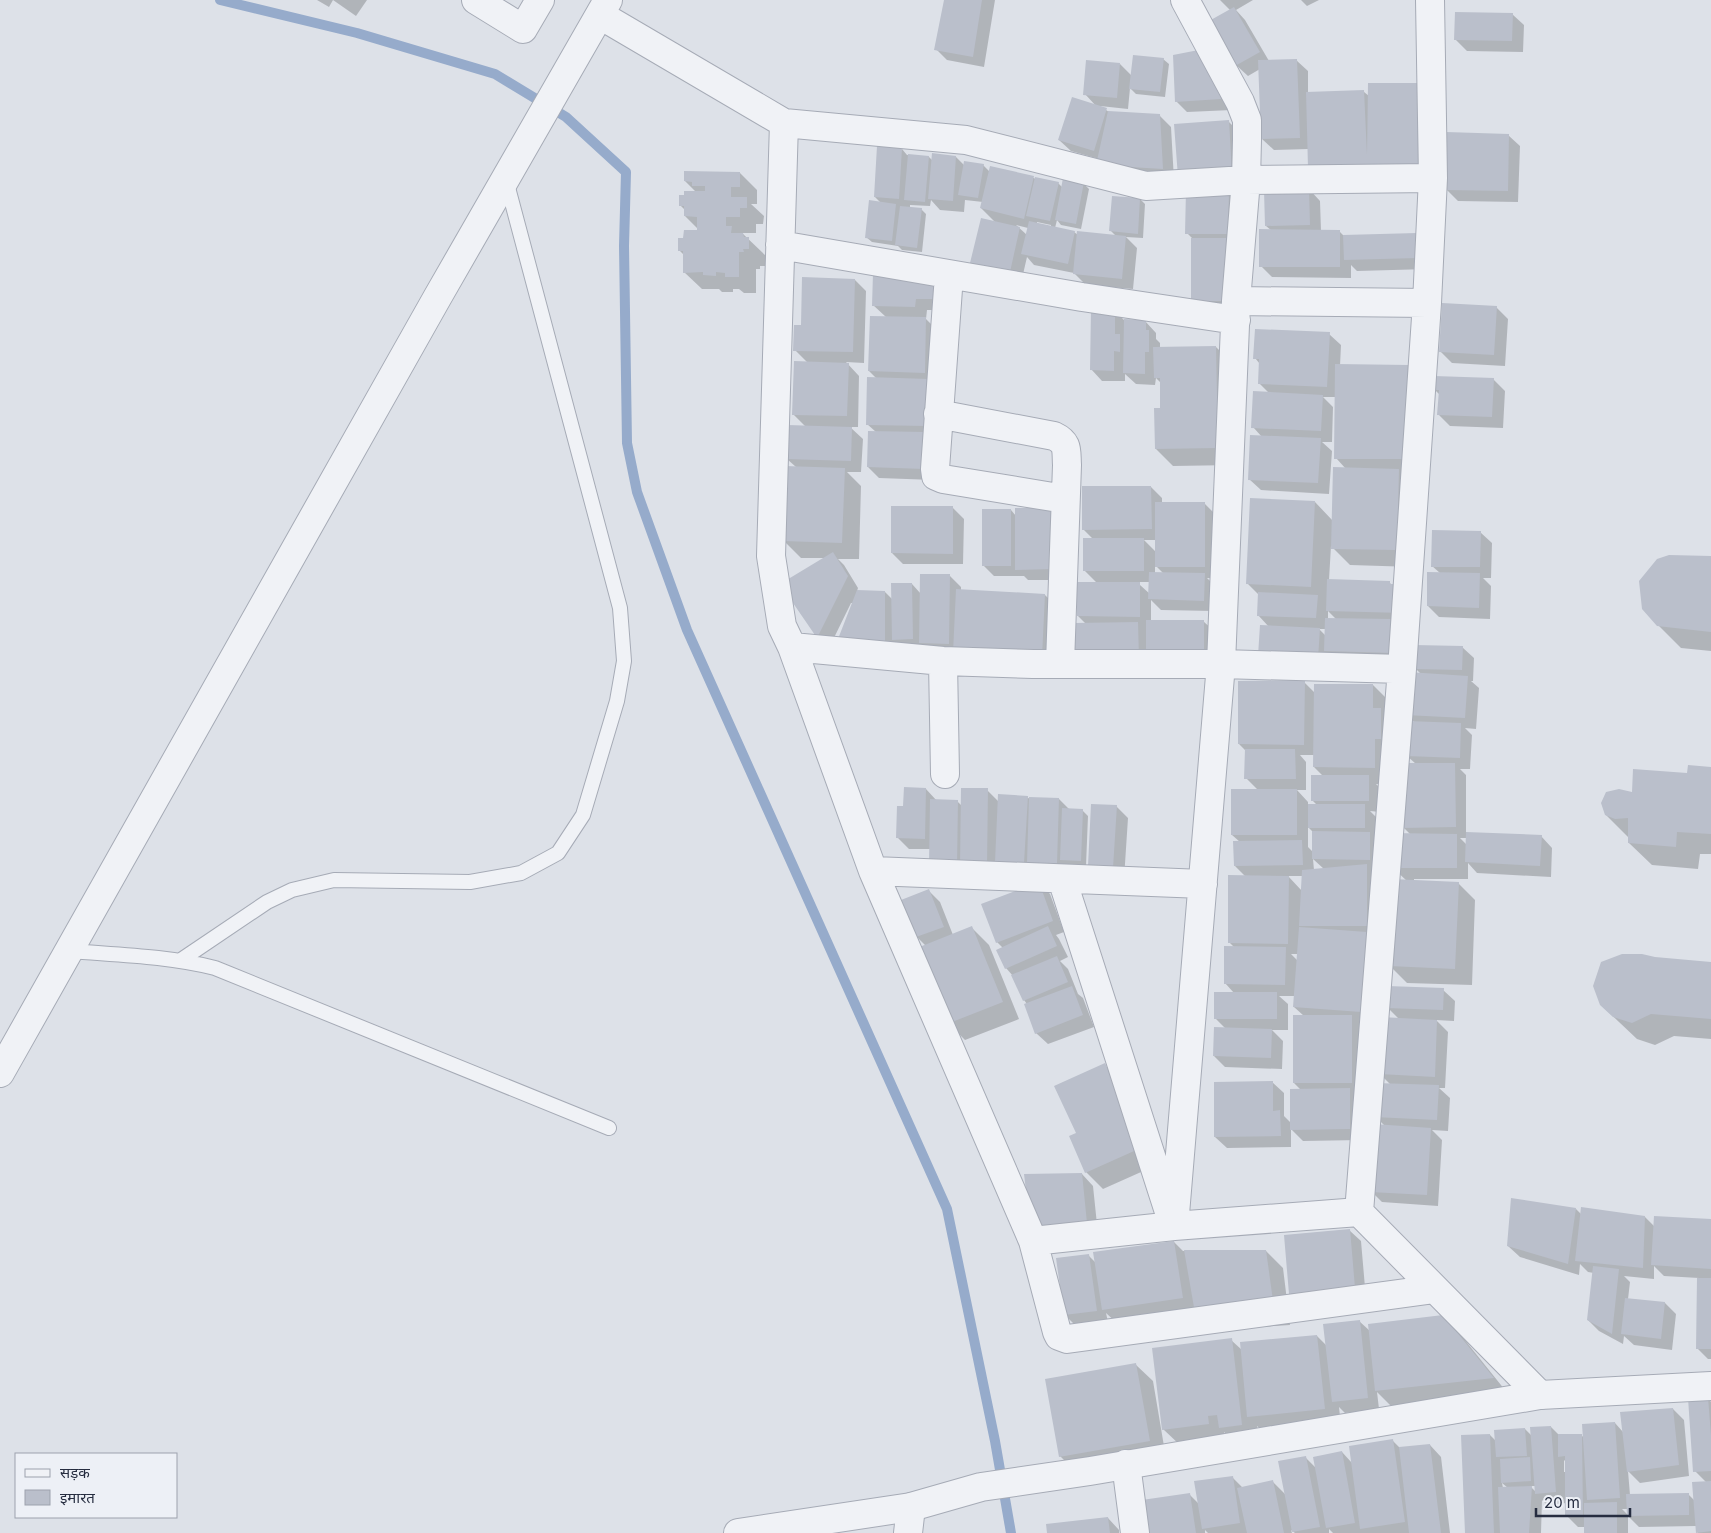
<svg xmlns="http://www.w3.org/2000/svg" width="1711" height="1533" font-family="Inter,'Noto Sans Devanagari',sans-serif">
<rect width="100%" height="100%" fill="#dde1e8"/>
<path fill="#0003" fill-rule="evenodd" d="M317,0H333L329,7Z
M333,0H367L356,16Z
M946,0H995L984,67L947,60L936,49Z
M1220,0H1253L1236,10L1245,20L1269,61L1296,60L1308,71V93L1364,92L1369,96L1385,185L1309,149L1274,150L1262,139L1260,69L1248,76L1236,65L1230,10Z
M1301,0H1319L1307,6Z
M1512,14L1524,25L1523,52L1467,51L1455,39Z
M1209,50L1232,110L1187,112L1176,101Z
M1163,59L1169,64L1165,97L1136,94L1130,88L1128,109L1100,106L1109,112L1159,115L1171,127L1174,180L1071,151L1059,140L1096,106L1085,94L1120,64L1132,76Z
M1228,121L1240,133L1243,185L1190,188Z
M1508,135L1520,146L1518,202L1458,201L1446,189Z
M902,149L907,155L929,157L932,160L956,157L965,166L983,165L990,172L1034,178L1036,180L1058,183L1063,188L1084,184L1089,189L1081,229L1061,225L1057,220L1055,228L1074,232L1078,235L1116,236L1111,231L1140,199L1145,204L1143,238L1126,237L1137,248L1133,289L1086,285L1074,273L1034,265L1027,257L1021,283L983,274L972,263L996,223L981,208L983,202L965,200L964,212L940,210L931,200L930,206L910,205V208L921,209L926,214L922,252L902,250L898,246L872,242L866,237L881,203L875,197ZM1037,222L1051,225V227L1037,224ZM1016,225L1028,228L1027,235Z
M740,173L757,190V204H751L764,216L763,224H756V233H742L766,256L765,266H760V269H756V293H744L739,289H733V292H722L719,289H702L684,272L685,256L679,250L685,239L698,231V229L685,216V210L680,205L696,192L685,181Z
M1309,189L1320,201L1321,231L1340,232L1345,237L1417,235L1429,269L1357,271L1351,265V278L1272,277L1261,266L1272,231L1266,226Z
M1229,192L1240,204L1236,311L1192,300L1193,239L1187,233Z
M935,275L945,310H927L926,319L937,330L934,480L879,478L868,467L876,432L867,424L877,379L869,371L886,317L873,305Z
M855,280L866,291L864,363L846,362L859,376L858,427H850L863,439L861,472H847L861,486L859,559H838L844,565L858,588L857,591L885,592L893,600L912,584L921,594L950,576L961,587V591L1045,595L1062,612L1059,674L905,650L896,642V654L851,650L853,603H851L829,648L818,637L782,584L825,558H801L784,541L796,467L787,459L806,427L793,414L808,363L795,350L802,327Z
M1496,307L1508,319L1505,366L1452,363L1440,351Z
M1115,311L1124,320L1145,321L1156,333V339L1160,343V348L1216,347L1233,364L1235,465L1173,466L1156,449L1161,409V383L1156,378L1155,385L1136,384L1125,374V381H1102L1091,369Z
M1329,334L1341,345L1340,366H1408L1414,567L1350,565L1331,546L1329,580L1389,582L1392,585L1403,664L1329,669L1269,627L1258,615L1259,595L1248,584L1315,502L1333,521L1346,469L1336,458V397H1323L1333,407L1332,442H1322L1332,451L1329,494L1261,490L1249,479L1262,437L1253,427L1269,393L1259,383L1260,364L1255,358ZM1328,611L1337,620L1328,619ZM1319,629H1326V636Z
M1493,379L1505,391L1503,428L1450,426L1439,415L1440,395L1434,389Z
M1151,487L1162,498V503L1205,504L1216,515V578H1207L1215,586L1214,611L1161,610L1151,600V621H1203L1215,632V666L1158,665L1086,624L1078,616L1097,583L1084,570L1093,539L1083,529ZM1144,540H1156V552ZM1155,565L1163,573H1155ZM1137,582H1150V594L1140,585Z
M952,507L964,519L963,564H903L892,553Z
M1011,510L1016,516L1065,580H1028L1024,576H994L983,565Z
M1480,532L1492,543L1491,578H1483L1491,586L1490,619L1439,617L1428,606L1440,573L1432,566Z
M1711,557V651L1681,648L1658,625Z
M1462,647L1474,658L1473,681H1471L1479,688L1476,729L1465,728L1472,735L1470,769H1460L1466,775V833L1541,836L1552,848L1551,877L1477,873L1468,863V879H1414V881L1458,883L1475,900L1472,985L1407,983L1390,966L1407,881L1393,868L1411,835L1403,827L1416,764L1407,756L1414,722L1406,714L1421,674L1415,668ZM1460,838H1467V845Z
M1304,682L1315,693L1373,685L1390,702L1391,784H1376L1380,788V812L1370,811L1376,817V840L1380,870H1371L1378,877L1363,1094H1354L1361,1101V1140L1303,1141L1291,1129V1147L1227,1148L1215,1137L1272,1082L1284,1093V1116L1292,1124L1301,1090L1294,1083L1304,1016L1294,1007L1295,996H1279L1288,1004V1030H1272L1283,1041L1282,1069L1225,1067L1214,1056L1225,1028L1216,1019L1234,993L1225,983L1235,948L1229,942L1246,877L1235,866L1240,842L1232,835L1258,790L1246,778V751L1239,744ZM1300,755H1314V767L1323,776L1312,800L1318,806H1308V802L1297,790H1306V762ZM1308,827L1313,832V852L1308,847ZM1313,859L1324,869L1314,870ZM1288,876H1303L1302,891ZM1291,954H1298V961Z
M1711,768V854H1700L1698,869L1652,865L1629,843V838L1606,815L1633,794Z
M926,789L937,801H957L962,806L987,790L999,802L1027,797L1031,800L1059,799L1069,809L1082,810L1088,816L1086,866L972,876L931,849H909L898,838L904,807Z
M1116,806L1128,818L1124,879L1101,877Z
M1038,883L1050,894L1064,932L1056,935L1059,939L1068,957L1060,961L1068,969L1078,994L1083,998L1094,1027L1048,1044L1036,1033L1027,1004L1024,1000L1013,976L1006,968L1003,948L997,942Z
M928,890L940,902L953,935L972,928L989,945L1019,1019L965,1040L948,1023L926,946L917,937L903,901Z
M1711,963V1039L1674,1036L1655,1045L1637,1039L1601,1005Z
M1443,990L1455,1001L1454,1021L1436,1020L1448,1032L1445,1088H1439L1450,1098L1448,1131L1432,1130L1442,1140L1438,1206L1382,1202L1371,1191L1385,1126L1376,1117L1391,1085L1380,1074L1399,1019L1387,1007Z
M1104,1065L1121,1082L1159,1164L1103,1189L1086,1172L1077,1134Z
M1082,1174L1093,1186L1098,1234L1032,1232Z
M1576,1209L1582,1215L1645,1217L1655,1227L1711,1221V1359H1708L1697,1348L1699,1278L1664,1276L1654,1266V1279L1624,1276L1630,1282L1628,1299L1665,1303L1676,1314L1672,1350L1634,1345L1624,1336L1623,1344L1599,1331L1588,1320L1594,1273L1588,1272L1580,1264L1579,1275L1520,1257L1508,1246Z
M1349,1230L1361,1241L1366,1299L1302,1305L1291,1294L1285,1236Z
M1174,1242L1183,1251H1266L1283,1268L1290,1325L1214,1330L1120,1326L1106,1313L1108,1322L1076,1326L1065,1315L1088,1255L1096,1263Z
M1443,1316L1460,1334L1509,1395L1393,1408L1377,1392L1379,1409L1345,1413L1339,1407L1341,1426L1265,1433L1257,1426L1259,1442L1237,1444L1224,1432L1225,1441L1181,1446L1163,1429L1231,1340L1242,1350L1317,1336L1327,1346L1359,1321L1370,1331Z
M1135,1364L1153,1381L1166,1458L1077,1473L1060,1456Z
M1708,1398L1711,1402V1533H1698L1696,1526L1639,1527L1628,1516V1533H1585V1527H1578L1567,1516V1503L1547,1505L1542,1500L1541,1533H1466L1490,1435L1496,1441L1525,1429L1532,1436L1551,1427L1559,1435L1582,1436L1585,1438L1615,1423L1623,1432L1673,1409L1684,1420L1689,1476L1640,1483L1628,1471L1630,1495L1688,1494L1694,1500L1706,1482L1695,1471ZM1564,1460L1567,1463V1472H1564ZM1502,1483L1508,1488H1503ZM1530,1486H1535L1536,1492ZM1622,1509H1628V1515Z
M1393,1441L1400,1448L1430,1445L1441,1457L1450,1533H1333L1329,1529V1533H1295L1291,1530L1292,1533H1208L1205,1530V1533H1141L1190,1495L1199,1504L1232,1477L1243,1488L1272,1481L1286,1495L1305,1457L1316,1468L1342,1452L1352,1463Z
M1108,1518L1119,1530V1533H1048Z"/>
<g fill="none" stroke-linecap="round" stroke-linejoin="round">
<path stroke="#96abcb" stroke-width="10" d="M220,0L357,33L495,74L566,117L626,172L624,246L627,443L637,492L687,630L947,1209L995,1441L1011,1533"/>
</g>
<path fill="#babfcb" d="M944,0H982L973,57L934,50Z
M1234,7L1260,52L1235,66L1209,21Z
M1455,12L1513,13L1512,41L1454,40Z
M1209,48L1221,99L1175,102L1173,55Z
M1133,55L1164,58L1160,92L1129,89Z
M1297,59L1300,138L1261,139L1258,60Z
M1086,60L1120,63L1117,98L1083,95Z
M1368,83H1421L1420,169L1308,168L1306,92L1364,90L1367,155Z
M1072,97L1107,108L1094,151L1058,140Z
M1108,111L1160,114L1163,169L1096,165Z
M1229,120L1232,174L1178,177L1174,124Z
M1446,132L1509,134L1508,191L1445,190Z
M877,146L902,148L899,199L874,197Z
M932,153L956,156L953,201L928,199Z
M908,154L929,156L925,202L904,200Z
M964,161L984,164L978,198L958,195Z
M990,166L1034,176L1024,219L980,208Z
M684,171L740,172V187H731V197H747V208H740V217H726V226H732L731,233H743L744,237H749V249H743L744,252H739V277H725V273L716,272V276L703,275V272L683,273V251H678V238H683L684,230H697V217L684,216V206H679V195H684V191H705V186H692V182L684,181Z
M1035,177L1059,182L1050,221L1026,216Z
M1063,178L1084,182L1076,224L1055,220Z
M1309,188L1310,225L1265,226L1264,190Z
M1186,190L1229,191L1228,234H1185Z
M1112,196L1140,198L1138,234L1109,231Z
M869,200L896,204L892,241L865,238Z
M900,206L922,208L917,248L895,245Z
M981,218L1020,227L1010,272L970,263Z
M1029,221L1075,231L1068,264L1021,254Z
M1259,229L1340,230V267H1259Z
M1077,231L1126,236L1122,279L1073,274Z
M1417,233L1418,258L1344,260L1343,235Z
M1191,238H1226L1225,301H1191Z
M873,273L935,274L934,299H916L915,307L872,306Z
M802,277L855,279L853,352L793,351L794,325H801Z
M1442,303L1497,306L1494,355L1439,352Z
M1091,309L1115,310V334H1120V352L1114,351V371L1090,370Z
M870,316L926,317L925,373L868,371Z
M1124,319L1146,320V330H1149V352H1145V374L1123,373Z
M1255,329L1330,332L1327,387L1258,384L1259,359H1253Z
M1216,346L1218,448L1155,449L1154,408H1160V378H1154L1153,347Z
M794,361L849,363L847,416L792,415Z
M1335,364L1409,365L1408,459H1334Z
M1434,376L1494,378L1492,417L1437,415L1439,390H1433Z
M867,377L929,379L927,426L866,425Z
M1253,391L1323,395L1321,431L1251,428Z
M787,425L852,427L851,461L786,459Z
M868,431L925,432L924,469L867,467Z
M1250,435L1321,438L1318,483L1248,480Z
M785,466L845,468L842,543L783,541Z
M1333,467L1399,469L1397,550L1331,549Z
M1082,486H1151L1152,529L1082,530Z
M1250,498L1315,501L1311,587L1246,584Z
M1155,502H1205V567H1155Z
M891,506H953V554L891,553Z
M1015,508H1054V569L1015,570Z
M982,509H1011V566H982Z
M1432,530L1481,531L1480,567H1431Z
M1083,538H1144V571H1083Z
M833,552L848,576L817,638L780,584Z
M1669,555L1711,556V632L1657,626L1642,609L1639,581L1657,559Z
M1149,572L1205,573L1204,601L1148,599Z
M1427,572L1480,573L1479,608L1427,606Z
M920,574H950L949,644L919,643Z
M1327,579L1390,581V584H1404V613L1326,611Z
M1077,582H1140V617L1077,616Z
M891,583H912L913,639L892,640Z
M956,589L1045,594L1042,657L953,653Z
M857,590L885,591V643L838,639Z
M1258,592L1318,595L1316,618L1257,616Z
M1325,618L1393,619L1392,653L1324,651Z
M1146,620H1204V655L1146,654Z
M1138,622L1139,659L1075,660L1074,623Z
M1260,625L1320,628L1318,659L1258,656Z
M1414,645L1463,646L1462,670L1414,669Z
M1408,672L1468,676L1465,718L1405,715Z
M1305,680L1304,745L1238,744V681Z
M1314,684H1373V708H1381V739H1375V768L1313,767Z
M1408,721L1461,723L1460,758L1406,756Z
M1245,749H1295L1296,779H1244Z
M1402,763H1455L1456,827L1402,828Z
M1688,765L1711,767V834L1677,832L1676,847L1628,843V818L1615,819L1605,815L1601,803L1606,792L1619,789L1632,792L1633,769L1687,773Z
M1311,775H1369V801H1311Z
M904,787L926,788L925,839L896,838L897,806H903Z
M961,788H988L987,866H960Z
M1231,789H1297V835H1231Z
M998,794L1028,796L1024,863L995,862Z
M1029,797L1059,798L1057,864L1027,863Z
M930,799L958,800L957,867L929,866Z
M1091,804L1117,805L1113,868L1088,866Z
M1308,804H1365V828H1308Z
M1062,808L1083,809L1081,861L1060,860Z
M1312,831L1370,832V860L1312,859Z
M1466,832L1542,835L1540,866L1465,862Z
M1392,833L1457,834V868H1392Z
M1302,840L1303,865L1234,866L1233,841Z
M1367,864V926H1299L1302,870Z
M1228,875L1289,876L1288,944L1228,943Z
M1392,879L1459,882L1455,969L1389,966Z
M1039,882L1053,921L996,943L981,904Z
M929,889L944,927L916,937L901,900Z
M972,926L1003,1002L947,1024L917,948Z
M1048,926L1057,946L1005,969L996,950Z
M1299,927L1367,932L1361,1012L1293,1007Z
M1224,946L1286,947L1285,985L1224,984Z
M1622,954H1642L1655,957L1711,962V1019L1651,1014L1632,1023L1613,1017L1600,1005L1593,986L1601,962Z
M1057,956L1068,982L1023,1001L1011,975Z
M1072,986L1083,1015L1035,1034L1024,1004Z
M1387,986L1444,988L1443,1010L1386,1008Z
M1214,992H1277V1019H1214Z
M1293,1015H1352V1083H1293Z
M1381,1017L1437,1020L1435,1077L1379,1074Z
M1214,1027L1272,1029L1271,1058L1213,1056Z
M1105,1063L1143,1147L1085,1173L1069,1136L1076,1133L1054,1086Z
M1273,1081V1111L1280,1110L1281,1136L1214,1137V1082Z
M1376,1083L1439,1085L1437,1120L1374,1117Z
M1350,1088V1129L1290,1130V1089Z
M1374,1124L1431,1128L1427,1195L1370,1192Z
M1082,1173L1087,1223L1031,1232L1024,1174Z
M1511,1198L1576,1208L1568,1264L1507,1246Z
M1581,1207L1645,1216L1643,1268L1575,1261Z
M1654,1216L1711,1219V1269L1651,1265Z
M1350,1229L1355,1288L1289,1294L1284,1235Z
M1174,1241L1183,1298L1102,1310L1093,1252Z
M1184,1250H1266L1274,1308L1195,1313Z
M1089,1254L1097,1311L1064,1315L1056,1258Z
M1593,1266L1619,1269L1612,1334L1587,1320Z
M1697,1278H1711V1349H1696Z
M1625,1298L1665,1302L1661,1339L1621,1334Z
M1443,1315L1494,1378L1375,1391L1368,1324Z
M1360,1320L1368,1398L1332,1402L1323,1324Z
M1317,1335L1325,1409L1247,1417L1240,1342Z
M1232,1338L1242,1425L1219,1428L1217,1415L1208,1416L1209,1424L1162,1430L1152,1348Z
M1136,1363L1150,1441L1059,1457L1045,1379Z
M1708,1397L1711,1435V1471L1693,1472L1688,1398Z
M1673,1408L1679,1465L1627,1472L1620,1412Z
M1615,1422L1620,1498L1587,1500L1582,1424Z
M1551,1426L1556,1492L1535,1494L1530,1427Z
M1525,1428L1527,1456L1496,1457L1494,1430Z
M1490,1434L1494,1533H1465L1461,1435Z
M1558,1434H1582L1583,1516H1565V1456L1558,1457Z
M1393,1439L1405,1522L1360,1529L1349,1446Z
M1430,1444L1441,1533H1409L1399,1447Z
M1342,1451L1355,1523L1326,1528L1313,1457Z
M1306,1456L1320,1527L1292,1532L1278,1461Z
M1530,1457L1531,1481L1501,1483L1500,1459Z
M1233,1476L1240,1523L1202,1529L1194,1481Z
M1273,1480L1284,1533H1247L1237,1488Z
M1711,1481V1531L1696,1533L1692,1482Z
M1532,1486L1529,1533H1500L1498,1487Z
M1190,1493L1196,1533H1140L1135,1501Z
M1689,1493V1515L1627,1516L1626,1494Z
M1617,1502V1533H1584V1503Z
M1108,1517L1110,1533H1047L1046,1524Z"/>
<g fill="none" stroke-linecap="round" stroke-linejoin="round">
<g stroke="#a6abb6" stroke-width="16">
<path id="service" d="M70,951C119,955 167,956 215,968L609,1128
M181,960L267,902L292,890L334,880L470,882L521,873L558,853L583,815L617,701L624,661L620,608L506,180"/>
</g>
<g stroke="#a6abb6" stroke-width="30">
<path id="minor" d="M476,0L523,29L540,0
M600,15L784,123L966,140L1146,186L1246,180L1433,178
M784,123L771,556L782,626L792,647L873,871L1033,1241L1057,1332L1059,1336L1067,1339L1435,1289
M780,245L1082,297L1236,320
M949,275L935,469L936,476L943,479L1065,499
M1236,301L1427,303
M938,414L1054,436C1069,443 1066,451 1067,465L1060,664
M792,647L943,661L1033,664H1221L1402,669
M943,661L945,774
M873,871L1203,884
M1062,879L1170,1215
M1359,1212L1402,669L1427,303L1433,178L1430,0
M1174,1226L1221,664L1236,301L1246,180L1247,140V120L1240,102L1185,0
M1033,1241L1174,1226L1359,1212L1540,1395
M1126,1464L1135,1533
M908,1533L911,1507"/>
</g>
<g stroke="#a6abb6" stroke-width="30">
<path id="tertiary" d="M0,1073L437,298L608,0
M738,1533L911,1507L981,1487L1090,1471L1540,1395L1711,1386"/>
</g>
<use href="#service" stroke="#f0f2f6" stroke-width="14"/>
<use href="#minor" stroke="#f0f2f6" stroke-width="28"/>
<use href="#tertiary" stroke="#f0f2f6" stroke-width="28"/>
</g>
<rect x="15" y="1453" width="162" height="65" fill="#edf0f6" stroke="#9da2ad"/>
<rect x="25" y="1469" width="25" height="8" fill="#f0f2f6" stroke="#9da2ad"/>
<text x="60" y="1478" font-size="15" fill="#262d40">सड़क</text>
<rect x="25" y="1490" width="25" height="15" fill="#babfcb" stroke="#9da2ad"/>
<text x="60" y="1503" font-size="15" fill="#262d40">इमारत</text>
<path d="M1536 1508v8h94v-8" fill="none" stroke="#262d40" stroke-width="2.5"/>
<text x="1544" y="1508" font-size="15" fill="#262d40" stroke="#edf0f6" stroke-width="4" paint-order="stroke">20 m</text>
</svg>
